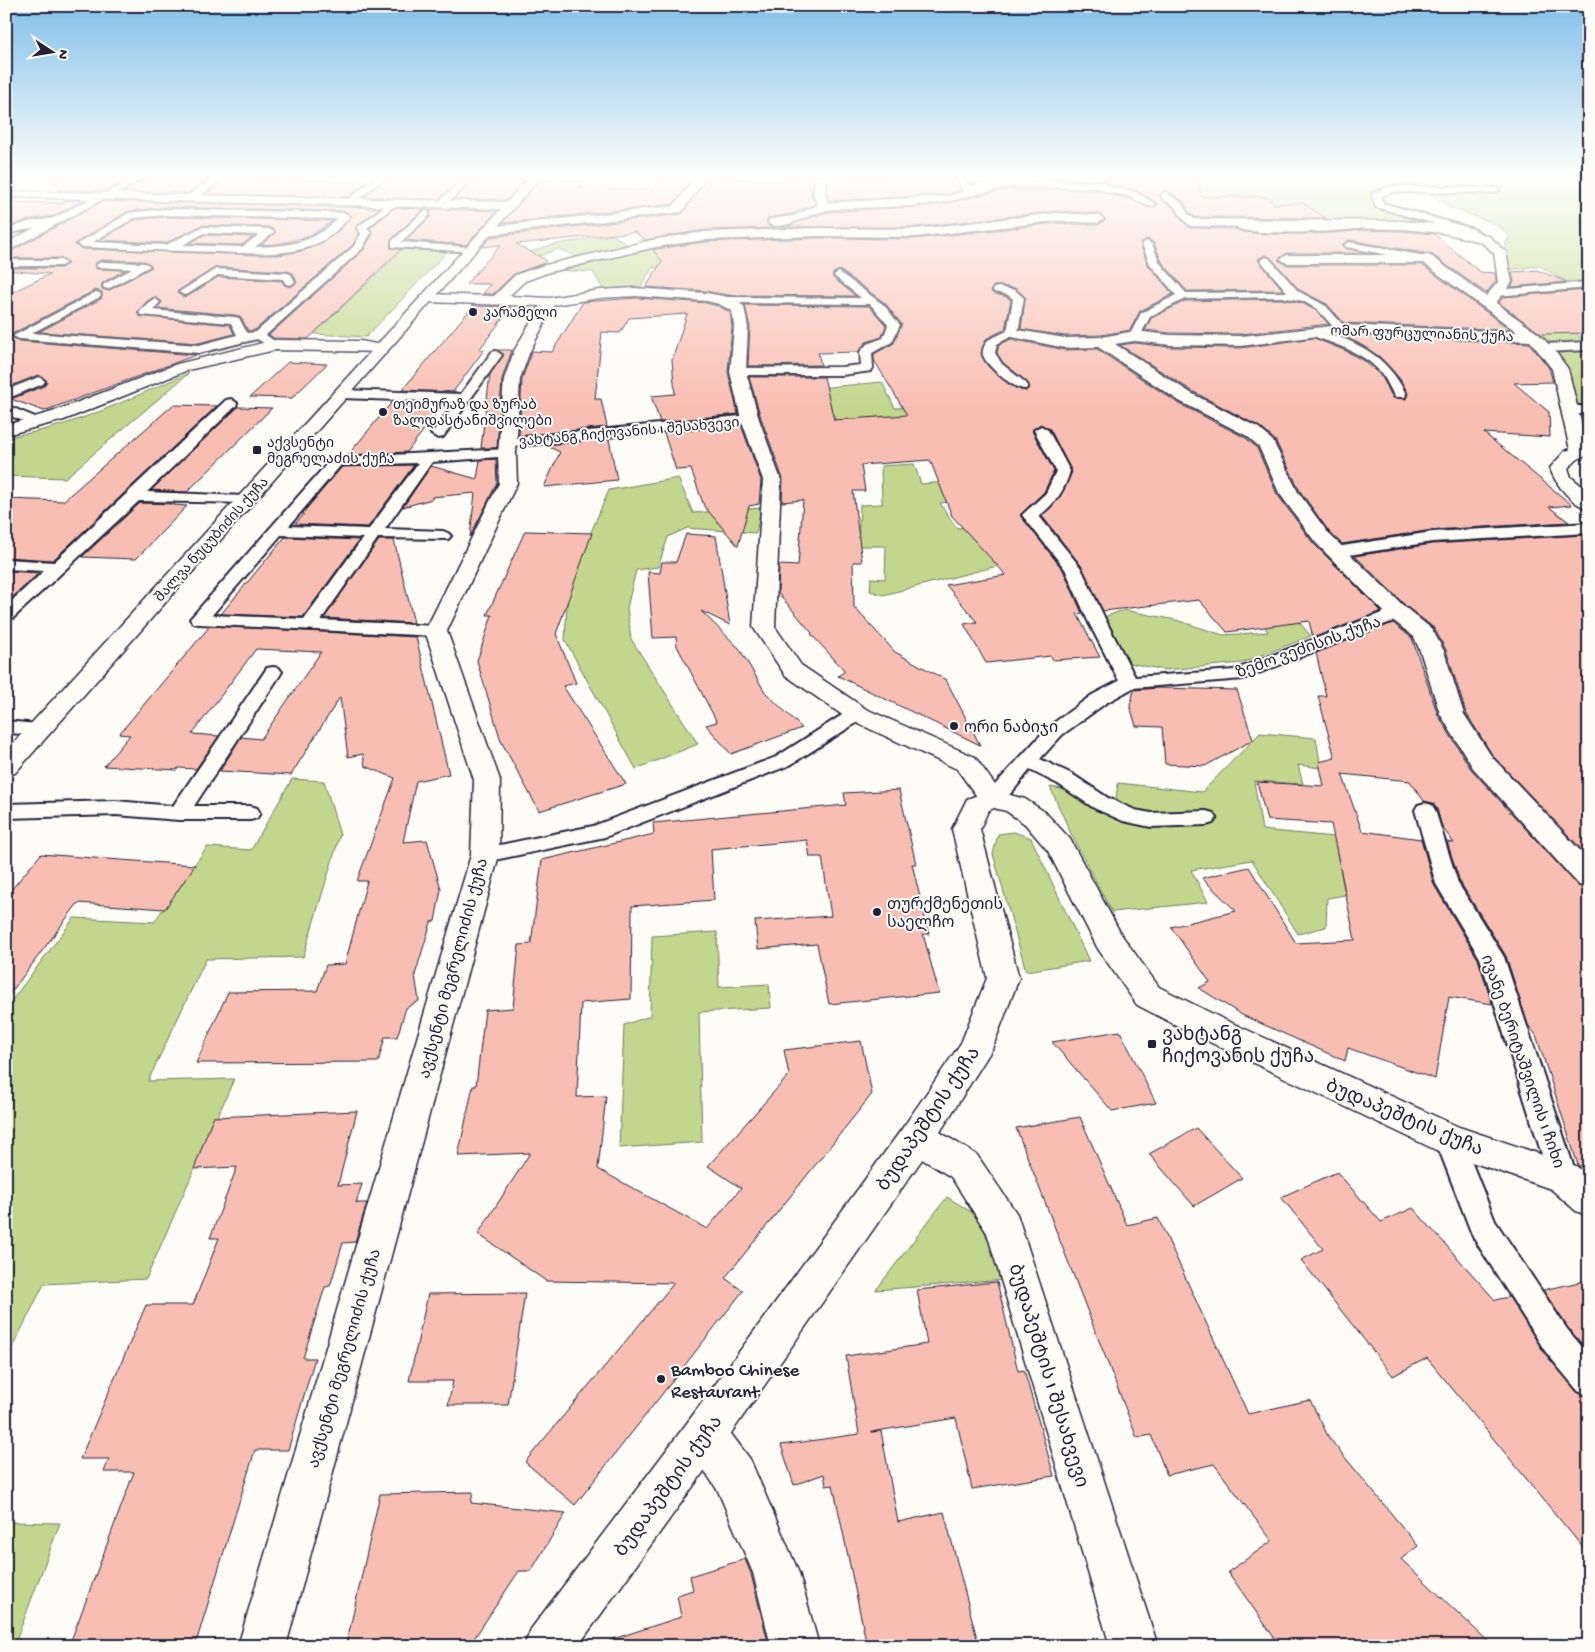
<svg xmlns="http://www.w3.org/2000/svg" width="1595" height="1652" font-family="'Gochi Hand','Noto Sans Georgian',sans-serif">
<rect width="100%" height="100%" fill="#fdfcf7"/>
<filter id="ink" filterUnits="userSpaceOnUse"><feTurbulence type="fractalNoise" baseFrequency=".02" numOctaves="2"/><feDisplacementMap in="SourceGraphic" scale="10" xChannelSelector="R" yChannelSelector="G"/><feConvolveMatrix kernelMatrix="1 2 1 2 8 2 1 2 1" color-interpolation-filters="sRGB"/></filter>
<g filter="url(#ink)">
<path fill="#c2d78d" stroke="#727c64" d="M1198,177H1589V294H1525L1589,344L1553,345L1498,304L1515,292L1575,287L1540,266L1507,270L1509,262L1503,251L1509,236L1496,224L1451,208L1428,193L1370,190C1382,209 1404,217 1425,225L1279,227L1184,219L1185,208L1208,203L1200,193L1184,185H1200Z
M613,235L631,247L581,258L558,249L539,256L520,255L551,245Z
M723,239L722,246L706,267L652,268L641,287L603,289L593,272L551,270L661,244Z
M404,248L447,252L366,337L314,334Z
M1589,349V436H1585L1564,362L1555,350Z
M189,373L65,478L6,476V437C71,429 130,398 189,373Z
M882,382L895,408L923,407L938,429L847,440L818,388Z
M914,464L921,484L945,482L963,501L940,503L957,528L1011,522L1045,554L883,595L870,591L871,578L885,579L886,546H858L860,505L882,504L881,466Z
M678,478L693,513L761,508L756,533L687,528L668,537L658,567L636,570L627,608L631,639L698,744L636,769L565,640L568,586L609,490Z
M1279,599L1311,636L1242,663L1165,670L1124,662L1115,648L1104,617L1124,610L1176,620L1223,635L1268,632L1249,600Z
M1260,733L1316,738L1321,768L1298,765L1303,784L1254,781L1262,830L1334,837L1345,895L1327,898L1326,927L1298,934L1252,860L1191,870L1208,902L1112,912L1072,836L1050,787L1116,798L1118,783L1202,792Z
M292,779L324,781L340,835L303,957L206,959L148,1081L234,1079L146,1279L44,1284L6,1360V1008L74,918L154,922L207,847L251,850Z
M1014,832L1031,838L1089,961L1026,971L993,854L998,834Z
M717,932L719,987L769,984L771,1008L699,1012L702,1142L619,1148L624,1025L650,1016L652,936Z
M947,1197L978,1216L1005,1280L876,1290Z
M6,1522L60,1523L14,1646H6Z"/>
<path fill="#f9beb3" stroke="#22223b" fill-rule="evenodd" d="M54,177H132L106,191L59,190Z
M147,177H158L210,178L187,193L124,192Z
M387,177H436L434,178L461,179L439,199L364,197Z
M662,177H694L673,204L502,223L541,180L585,181L580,188L652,190Z
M708,177L784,181L785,177H814L811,194L816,204L792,214L768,218L766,221L768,226L776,228L705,230L645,240L635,232L516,244L546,260L544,263L514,274L493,294H483L490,284H466L501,245L482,247L491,237L682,214Z
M828,177H955L961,190L948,194L829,201L827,194Z
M967,177H1006L970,184Z
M1045,177H1196L1202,197H1266L1274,204L1303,203L1326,218L1195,217L1189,213L1183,201L1166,190L1160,194L1162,200L1172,206L1190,228L1235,229L1244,232L1276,234L1359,230L1402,231L1434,234L1480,272L1495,273L1496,281L1486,293L1431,254L1349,240L1342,245L1345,248L1368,253H1287L1278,260L1287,265H1422L1511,330L1344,323L1327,304L1299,290L1270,257L1265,255L1259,258V261L1283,290L1187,291L1162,262L1154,243L1148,239L1140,243L1148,265L1173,294L1140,311L1130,330L1101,335L1065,336L1021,329L1025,297L1015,288L994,286L991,289L992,293L1007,297L1011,300L1005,329L986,339L981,353L988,366L1001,378L1021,390L1026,391L1030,387L1027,382L1003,363L997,353L999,345L1011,339L1065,350L1097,349L1178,403L1246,438L1257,448L1277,494L1313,543L1381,611L1313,638L1309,621L1227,632L1199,600L1103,611L1082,567L1042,516L1060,497L1072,472L1050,429L1040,424L1032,431L1054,471L1044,492L1020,515L1063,570L1082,613L1077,614L1100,657L1053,660L1051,656L986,663L964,624L977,622L946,585L1006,575L952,516L930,460L861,465L865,491H853L862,562H853L854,607L895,652L946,680L980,745L838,676L845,671L811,634L812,633L778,593L779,565L798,566L803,500L782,502L783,479L761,418L749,377H824L834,420L907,415L874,360V354L894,343L901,324L885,303L840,270L833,273V278L856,296L728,295L706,291L646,287L662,261L653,250L656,249L705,242L816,238L915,239L1057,223L1098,225L1106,220L1098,213L1057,211L915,227H782L828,212L929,206L1011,189L1099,190L1107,194L1130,199L1148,207L1154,208L1158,204L1136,190L1111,185L1102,180L1043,179Z
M228,178L342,181H367L348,197L207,194Z
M476,179L525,180L506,200L454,199Z
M63,200L82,201L53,216L27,220L6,228V202L65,203Z
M103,201L379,208L356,227L359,233L353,245L255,330L248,331L241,317L235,315L157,308L162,302L154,297L147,301L138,312L140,316L230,325L234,334L199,343L39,332L101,299L102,292L95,290L12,334L11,337L19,341L196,355L44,411L11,399L44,386L47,381L38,375L6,388V295L50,274L6,270V268H61L68,262L61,258H6V254ZM165,207L345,211L352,216L339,230L320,244L303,251L279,255L82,249L75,245L128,211ZM101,260L145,261L152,267L108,291L102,289V283L125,270L97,269L94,264ZM216,267L287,271L293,273L297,283L290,287L284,285L282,281L218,277L188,296L183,297L177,293Z
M394,208L497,211L466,245L405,240L430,217L431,211L422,210L391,240V248L401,249L308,339L274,338L269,335L363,250L373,234L370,228Z
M165,217L332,221L309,236L278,244L261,245L275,233V230L269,227L202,225L166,243L99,240L135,220Z
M204,235L253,237L241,245L190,243Z
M1537,270L1567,282L1511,287L1514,282L1512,272Z
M1586,290L1589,291V333L1541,334L1499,303L1503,297Z
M637,298L706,303L718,306L730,312L732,327L728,372L738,414L660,422L651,396L675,394L672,360L687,314L629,318L620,333L602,332L595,399H601L607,427L519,436L522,379L532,351L552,352L583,302Z
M1281,299L1302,303L1317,311L1329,324L1241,334L1170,333L1145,330L1151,318L1185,301Z
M745,305L869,306L886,325L882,337L866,342L858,352L818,353L821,365L748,366L750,327Z
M473,306L511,307L479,350H484L453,392L402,390Z
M1340,335L1529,343L1549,368L1553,382L1514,383L1549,412L1550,437L1484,433L1572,505L1549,507L1569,522L1432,530L1342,544L1330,533L1300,491L1275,440L1260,427L1192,391L1120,345L1135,343L1170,347L1241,348L1314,338L1346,351L1364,361L1382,377L1393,398L1406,399L1408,393L1400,379L1380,357L1356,342Z
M498,350H512L502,379L497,448H481L490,374L504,355Z
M288,362L327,364L292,398L250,397Z
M392,402L444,403L407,452L348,455Z
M173,405L217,406L53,560L6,557V499L63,501Z
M238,407L272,408L187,492L151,490Z
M741,425L761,480L759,504L749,506L738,546L704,506L691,469L676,470L664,433Z
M609,439L617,480L544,487L560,452L545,445Z
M496,459L497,483L470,537L475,493L432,497V499L403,507L431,466L477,479L480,460Z
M414,465L368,527L295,524L304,514H302L342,467Z
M140,503L175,504L174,505L187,506L136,559L82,557Z
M525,531L592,533L556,634L576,683L563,686L626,784L539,811L501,741L477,661L492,615H487Z
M686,534L716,536L730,625L701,611L739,648L765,692L802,728L731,754L706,725L717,722L677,646L676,637L653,638L648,572L660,573L662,562H676Z
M1585,535L1589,538V857L1493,756L1466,713L1446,650L1434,628L1407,607L1355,556L1432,544Z
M285,537L359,540L303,617L221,614Z
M379,540H394L414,623L324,618Z
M6,571L39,573L6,603Z
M1393,623L1412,638L1438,715L1471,769L1578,886L1589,890V1173L1578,1165L1536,1035L1528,1025L1506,956L1460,882L1447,842L1454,843L1442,827L1437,809L1433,803L1424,801L1410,781L1342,774L1362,831L1421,839L1434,885L1478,959L1492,1004L1449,997L1435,1079L1348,1048L1345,1061L1242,1015L1199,988L1210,982L1171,927L1236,911L1202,878L1249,867L1296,943L1355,940L1331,824L1267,820L1257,782L1324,786L1319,762L1335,758L1318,696H1326L1316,653Z
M210,626L416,637L449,774L416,781L403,842L427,840L441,889L435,921L431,922L415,975L419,1001L406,1008L397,1037H385L378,1062L196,1063L228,992L317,991L326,965L345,964L367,881H357L395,778L365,766L363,754L348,757L340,697L291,775L220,771L241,737L261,739L321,652L256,649L192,734L219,736L196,769L178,768L177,770L104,766L130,735L119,734Z
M1158,688L1237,690L1253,740L1205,766L1165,764L1162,727L1136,726L1130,706L1134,690Z
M899,790L916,864H912L929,934H923L939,993L829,1004L817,944L758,949L755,921L831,916L822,857H810L807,840L711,849L714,900L632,906L631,999L581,1003L577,1097L606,1096L598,1169L707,1229L741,1188L708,1166L789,1075L784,1050L861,1041L872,1094L725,1278L743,1291L575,1505L525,1462L674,1283L546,1281L478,1234L530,1153L458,1156L473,1086H476L485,1010L513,1008L519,945L531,944L542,860L654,834L653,823L846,805L844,793Z
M41,854L120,860L195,865L165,909L78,903L6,999V896Z
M1120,1031L1156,1103L1112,1111L1052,1042Z
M357,1111L338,1185L362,1184L356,1203H367L355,1242L343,1243L330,1286L325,1287L303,1358H315L288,1450H255L195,1646H69L134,1472H104L109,1459H80L146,1305H193L219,1238H210L237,1167L194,1169L213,1117Z
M1080,1117L1127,1225L1158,1218L1248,1414L1310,1400L1329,1438L1418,1546L1401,1559L1493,1646H1280L1228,1572L1272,1541L1214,1464L1167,1475L1151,1435L1137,1438L1016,1128Z
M1196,1128L1242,1178L1194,1206L1149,1154Z
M1337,1172L1381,1222L1413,1208L1495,1300L1509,1297L1544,1352L1577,1392L1589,1398V1555L1427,1358L1393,1376L1301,1260L1323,1249L1281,1197Z
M1589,1280V1352L1568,1328L1543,1290Z
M997,1282L1018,1371L1024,1370L1054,1476L972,1489L956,1418L871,1432L881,1431L898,1522L944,1512L979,1646H867L833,1485L826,1486L824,1474L794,1485L781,1445L859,1434L846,1356L927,1344L917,1290Z
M525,1293L508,1405H448L453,1381H409L428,1294Z
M473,1492L471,1503L566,1513L531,1571H519L469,1646H346L380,1494Z
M745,1559L751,1574L769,1646H611L610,1640L681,1617L677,1595L693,1590L690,1576Z"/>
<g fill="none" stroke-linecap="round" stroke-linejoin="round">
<g stroke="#22223b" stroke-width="4">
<path id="lane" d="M135,177H145L109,198H103L102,196Z
M376,177H385L353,204H347V200Z
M466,177H475L444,206H438V202Z
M957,177H965L971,190L1011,181L1102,182L1110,187L1135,192L1156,204L1154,206C1146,207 1139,201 1131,197C1121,193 1109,195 1100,188L1011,187L968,196L964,193Z
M1392,186L1498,188L1499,190L1495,193L1393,192L1381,196L1383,203L1473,229L1490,239L1488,241H1482L1467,233L1376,207L1372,195L1373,193Z
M1165,192L1182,203L1188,214L1197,221V225C1182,227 1182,212 1173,205C1168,201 1163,202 1161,195Z
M392,200L396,203L395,205L367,228L371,233L362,249L266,335L277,343L275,345H267L257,339L199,353L19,339L13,336L96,292L100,293L101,295L100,297L32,333L199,345L237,335L231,323L141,315L139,313C143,308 149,300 155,299L160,302L153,310L235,317L239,318L247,333L256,332L354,246L361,233L357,228L359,226Z
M165,209L345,213L350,216C340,228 328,239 314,245C285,257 247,253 216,252C171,251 127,249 82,247L77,244L129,213ZM165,215L337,219C314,243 288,246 255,247L272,234L274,232L269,229L202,227L166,245L93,242L134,218ZM204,233L259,235L242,247L183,245Z
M426,211L429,212V216L401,242L470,247L474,248V252L392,247V241L423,212Z
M54,218L57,219V223L11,233L6,230L27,222Z
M1358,223L1363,226L1361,228C1345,232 1247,236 1237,228L1242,225L1275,227Z
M1147,241L1152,244L1160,263L1186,293L1287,292L1260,260L1265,257L1269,258L1298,291L1326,306L1347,329L1341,332L1337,331L1318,310L1303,301L1281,297L1185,299L1150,317L1139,338H1131L1129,336L1141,313L1176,295L1150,264L1142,244Z
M1349,242L1426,256L1431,259L1426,262L1346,247L1344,245Z
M6,260H61L66,263L61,266H6Z
M101,262L145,263L150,266L108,289L104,288L103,286L104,284L132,269L97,267L96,265Z
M216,269L287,273L291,274L295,282L290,285L286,284L283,279L218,275L188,294L184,295L179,292Z
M839,272L884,305L900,325L892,342L872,353L873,368L871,371L842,375H734L732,372L738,368L842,367L861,365L860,352L867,344L883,338L888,325L870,304L723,303L718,300L723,297L861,298L835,277L834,275Z
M1589,282V288L1496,296L1491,293L1496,290Z
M998,287L1015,290L1024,298L1018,333L997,344L995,353L1002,364L1026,383L1028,386L1026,389C1016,391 986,366 983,355C982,350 985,344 988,340L1007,331L1013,299L1008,295L994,292L993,290L994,288Z
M1312,329C1354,339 1386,354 1406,394L1405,397H1395C1390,389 1387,380 1381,373C1363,351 1333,344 1308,334L1306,332L1308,330Z
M1589,342V350L1544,352L1538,348L1544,344Z
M496,351L502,355L443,437L438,438L431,434L456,402L341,398L335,394L341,390L461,394L492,352Z
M39,377L45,381L43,384L6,399V390Z
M231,399L237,403L236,406L147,492L245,496L250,497L252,500L250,503L139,501L12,619L6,620V606L44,571L6,569V559L54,562L226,400Z
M6,405L40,419L42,422L35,426L6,414Z
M1570,405L1589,407V415L1565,412L1563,409Z
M750,415L757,419L755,422L508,447L501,443L508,439Z
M1041,426L1048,430L1070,471C1065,490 1055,504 1039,516L1081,568L1106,621L1135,677L1234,670L1392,609H1404L1407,613L1404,617L1243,679L1133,688L1106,703L1062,735L1040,759L1072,774L1108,798L1135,810L1151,813L1206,811L1213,813L1217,818L1213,823L1206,825L1151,827L1123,821L1094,808L1058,784L1030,770C1018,783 1004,809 985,804L982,799L1048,727L1092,695L1119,681L1088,621L1065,569L1022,515L1046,493L1056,471L1034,430Z
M507,449L514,453L512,456L432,462L385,529L443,531L448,533L451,536L448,539L378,538L321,620L436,626L442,627L445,631L442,635L436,636L199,624L193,623L190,619L332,458ZM418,463L369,529L289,526L341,465ZM281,535L363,538L304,619L212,615Z
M1589,523V533L1432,542L1336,557L1330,555L1328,552L1330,549L1336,547L1432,532Z
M273,667L279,668L282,672L194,806H250L257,808L260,813L257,818L250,820H179L116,815L6,818V804L116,801L173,806L267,668Z
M857,708L864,710L867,714L864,718L790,765L605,837L485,862L477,860L474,855L477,850L485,848L593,826L776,757L850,710Z
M6,721L48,725L51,729L48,733L41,735L6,733Z
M1425,803L1432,805L1435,810L1458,883L1504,957L1577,1177L1573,1186L1563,1189L1553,1186L1549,1177L1480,958L1436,884L1415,810L1418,805Z
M1449,1127L1459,1131L1495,1221L1567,1329L1589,1355V1396L1578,1391L1545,1351L1473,1237L1435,1139L1439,1131Z"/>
</g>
<g stroke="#22223b" stroke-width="3">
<path id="street" d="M215,177H227L194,200H186L184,198L186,196Z
M696,177H706L682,212L488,235L482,231L488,227L674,206Z
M816,177H826L825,194L828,203L948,196L964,191L970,186L990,181L1017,177H1043L1038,180L978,190C953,211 864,205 828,210C808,213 791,230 770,225L768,222L770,219L793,216L818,205L813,194Z
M101,193L105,194L107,196L105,198L6,252V243Z
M1057,213L1098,215L1104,219L1098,223L1057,221L915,237L816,236L705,240L656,247L550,272L525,281L509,296L549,298L600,290L635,288L706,293L728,297L744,306L748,327L746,372L759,419L781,480L775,627L801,665L866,709L975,757L1005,799L1001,805L992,808L983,805L957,769L848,719L785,675L753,627L763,480L741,419L730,372L734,327L732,311L719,304L706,301L635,296L600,298L554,305L530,351L520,379L516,453L517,483L447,631L500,780L499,855L286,1646H238L471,855L474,780L425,631L499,483L498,453L504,379L514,351L540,306L427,302L420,298L427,294L494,296L515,275L541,266L656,239L705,232L816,228L915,229Z
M1194,219L1402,221L1443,225L1489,236L1506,252L1512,282L1496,303L1539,334L1555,351L1568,369L1588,450L1585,454L1579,455L1573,454L1570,450L1552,369L1530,341L1341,333L1241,346L1170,345L1135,341L1115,344L1191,393L1259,428L1273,441L1298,492L1329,534L1406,608L1432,629L1444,651L1464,714L1492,757L1589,860V888L1579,885L1473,768L1440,714L1420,651L1414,637L1390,618L1315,542L1279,493L1259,447L1247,436L1179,401L1098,347L1065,348L1012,337L1007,336L1005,333L1007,330L1012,329L1065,338L1101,337L1135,331L1170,335L1241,336L1341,325L1517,332L1423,263H1287L1280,259L1287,255H1426L1431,256L1486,296L1498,282L1494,253L1481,242L1443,233L1402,229L1190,226L1188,223Z
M275,340L361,341L386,346L389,349L386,352L275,350L188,370L64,420L6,435V425L52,412L177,364Z
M917,1122L930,1126L977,1155L1017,1214L1158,1646H1110L987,1233L951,1177L904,1148L899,1137L904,1126Z
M705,1413L720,1419L750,1459L799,1573L819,1646H771L753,1573L718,1491L690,1449L684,1434L690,1419Z"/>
</g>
<g stroke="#22223b" stroke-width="3">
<path id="secondary" d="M530,177H541L15,773L6,775V751L501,209L6,197V191L507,202Z
M1589,444V454L1578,459L1568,468L1571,477L1589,492V509C1572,505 1555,484 1550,468L1565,451Z
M992,790L1025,799L1045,812L1070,839L1121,934L1159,987L1221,1018L1459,1127L1576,1166L1589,1176V1216L1576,1211L1551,1189L1436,1150L1197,1036L1137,1005L1098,949L1048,851L1025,824L1006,811L994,808L988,811L980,829L1019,978L992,1049L930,1148L720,1449L578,1646H524L531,1629L690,1419L904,1126L961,1043L987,978L952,829L967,799Z"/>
</g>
<use href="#lane" fill="#fdfcf7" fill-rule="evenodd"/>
<use href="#street" fill="#fdfcf7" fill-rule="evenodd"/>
<use href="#secondary" fill="#fdfcf7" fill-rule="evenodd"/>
</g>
</g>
<linearGradient id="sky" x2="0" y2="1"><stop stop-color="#82c0e9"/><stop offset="0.43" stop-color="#fefefb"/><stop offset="1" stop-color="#fefefb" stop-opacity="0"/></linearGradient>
<rect width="1595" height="408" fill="url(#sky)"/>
<g fill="#22223b" stroke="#fdfcf7" stroke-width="2">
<circle cx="473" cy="312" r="5"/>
<circle cx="383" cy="412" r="5"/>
<rect x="252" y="445" width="10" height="10" rx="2.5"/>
<circle cx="954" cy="726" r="5"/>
<circle cx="877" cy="912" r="5"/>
<rect x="1147" y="1039" width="10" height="10" rx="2.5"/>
<circle cx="661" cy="1379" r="5"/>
</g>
<g text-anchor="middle" stroke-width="4" stroke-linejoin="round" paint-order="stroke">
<g font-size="14" fill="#22223b" stroke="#fdfcf7" text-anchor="start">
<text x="483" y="317">კარამელი</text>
<text x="393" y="409">თეიმურაზ და ზურაბ<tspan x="393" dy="16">ზალდასტანიშვილები</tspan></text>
<text x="267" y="447">აქვსენტი<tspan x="267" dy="16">მეგრელაძის ქუჩა</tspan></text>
</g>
<g font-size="14" fill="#22223b" stroke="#fdfcf7">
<text transform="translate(1422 333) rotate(2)" y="5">ომარ ფურცულიანის ქუჩა</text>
<text transform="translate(629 431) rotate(-5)" y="5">ვახტანგ ჩიქოვანის I შესახვევი</text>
<text transform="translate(211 539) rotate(-48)" y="5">შალვა ნუცუბიძის ქუჩა</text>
</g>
<g font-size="16" fill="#22223b" stroke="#fdfcf7">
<text transform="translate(1308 646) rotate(-20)" y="6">ზემო ვეძისის ქუჩა</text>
<text transform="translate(452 968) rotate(-75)" y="6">ავქსენტი მეგრელიძის ქუჩა</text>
<text transform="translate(1524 1061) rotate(71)" y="6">ივანე ბერიტაშვილის I ჩიხი</text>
<text transform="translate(343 1358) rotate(-74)" y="6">ავქსენტი მეგრელიძის ქუჩა</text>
</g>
<g font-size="16" fill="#22223b" stroke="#fdfcf7" text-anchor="start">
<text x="964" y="732">ორი ნაბიჯი</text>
<text x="887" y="909">თურქმენეთის<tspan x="887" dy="18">საელჩო</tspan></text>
</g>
<g font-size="19" fill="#22223b" stroke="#fdfcf7" text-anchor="start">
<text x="1162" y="1040">ვახტანგ<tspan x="1162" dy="22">ჩიქოვანის ქუჩა</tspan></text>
<text x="671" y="1375">Bamboo Chinese<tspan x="671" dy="22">Restaurant</tspan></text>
</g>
<g font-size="19" fill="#22223b" stroke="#fdfcf7">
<text transform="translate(1405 1116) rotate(23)" y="7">ბუდაპეშტის ქუჩა</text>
<text transform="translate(927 1118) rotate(-56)" y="7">ბუდაპეშტის ქუჩა</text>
<text transform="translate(1050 1375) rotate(73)" y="7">ბუდაპეშტის I შესახვევი</text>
<text transform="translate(667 1485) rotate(-54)" y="7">ბუდაპეშტის ქუჩა</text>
</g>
</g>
<rect width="1595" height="1652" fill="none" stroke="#fdfcf7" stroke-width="25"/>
<rect x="12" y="12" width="1570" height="1627" fill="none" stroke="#22223b" stroke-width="2" filter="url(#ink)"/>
<g transform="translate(52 52) rotate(102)" stroke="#fdfcf7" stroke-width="4" paint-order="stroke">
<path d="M0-4L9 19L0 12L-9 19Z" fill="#22223b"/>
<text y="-8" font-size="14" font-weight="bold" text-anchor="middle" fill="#22223b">N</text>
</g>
</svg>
